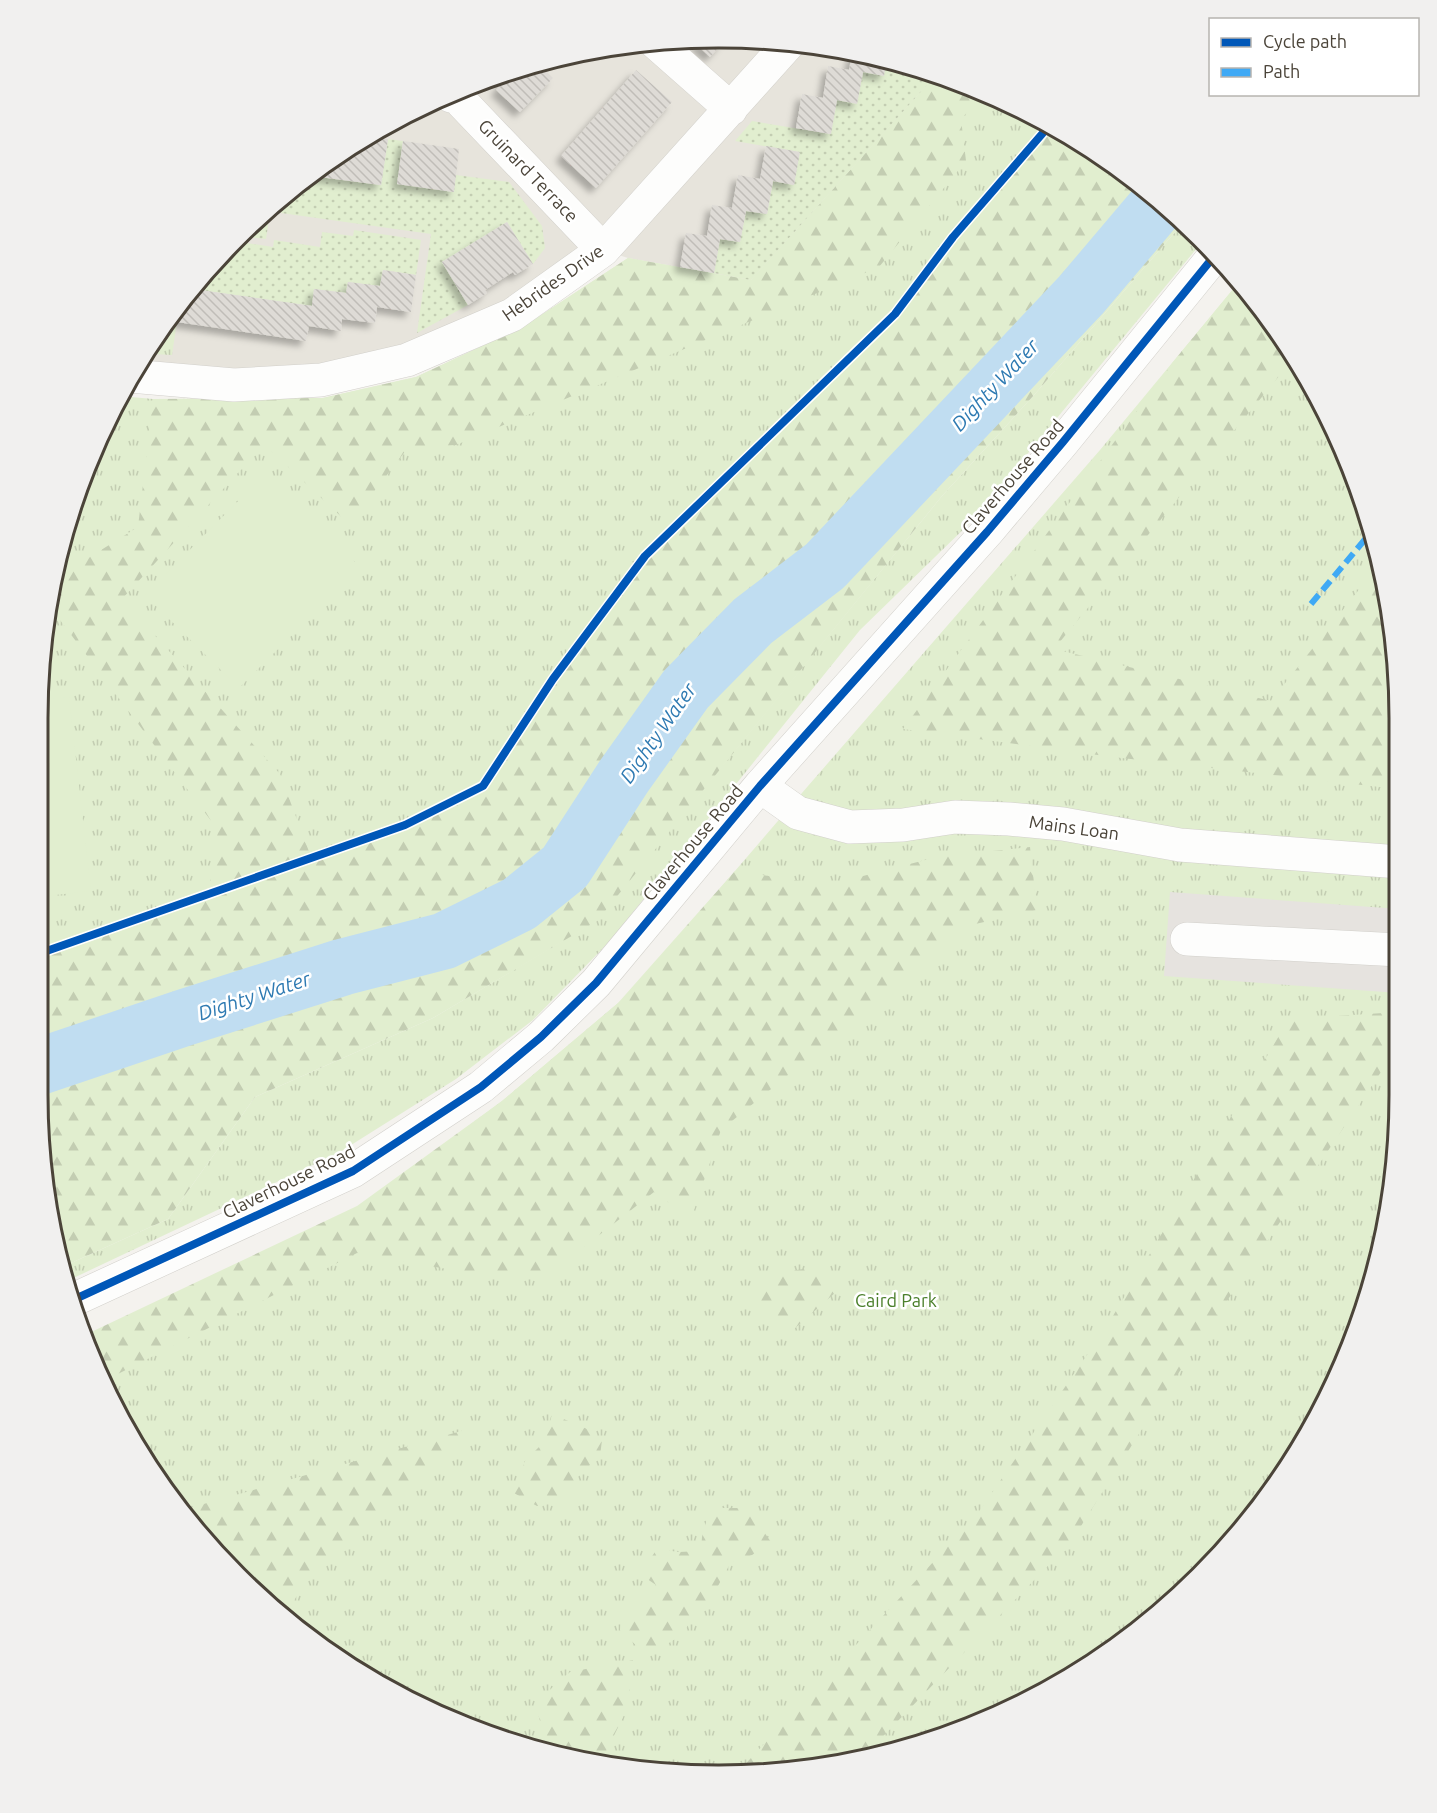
<svg xmlns="http://www.w3.org/2000/svg" width="1437" height="1813" font-family="Ubuntu,sans-serif">
<defs>
<pattern id="grass-tufts" width="24" height="20" patternUnits="userSpaceOnUse" patternTransform="scale(1.5)"><rect width="24" height="20" fill="#e1eecf"/><path d="M3 7l-1-3M5 7V3M7 7l1-3M15 17l-1-3M17 17v-4M19 17l1-3" fill="none" stroke="#c3cdb2"/></pattern>
<pattern id="forest-firs" width="22" height="20" patternUnits="userSpaceOnUse" patternTransform="scale(1.5)"><rect width="22" height="20" fill="#e1eecf"/><path d="M5 1l3.5 6h-7zM16 11l3.5 6h-7z" fill="#c3cdb2"/></pattern>
<pattern id="garden-dots" width="8" height="8" patternUnits="userSpaceOnUse" patternTransform="scale(1.5)"><rect width="8" height="8" fill="#e1eecf"/><path d="M2 2h.1M6 6h.1" fill="none" stroke="#c3cdb2" stroke-width="1.8" stroke-linecap="round"/></pattern>
<pattern id="building-back-hatch" width="6" height="6" patternUnits="userSpaceOnUse" patternTransform="scale(1.5)"><rect width="6" height="6" fill="#dedbd6"/><path d="M-1 5l2 2M0 0l6 6M5-1l2 2" fill="none" stroke="#c0bdb8"/></pattern>
<filter id="shadow"><feDropShadow dx="-5.5" dy="5.5" stdDeviation="3" flood-color="#0004"/></filter>
</defs>
<rect width="100%" height="100%" fill="#f4f2ee"/>
<path fill="#e7e4dc" d="M763,39L895,61L935,76L751,280L628,258L603,250L407,360L130,376L206,270L270,206L378,129L500,74L630,43Z"/>
<path fill="url(#grass-tufts)" d="M935,76L1020,108L1049,126L953,237L895,314L645,556L553,679L483,786L405,825L38,954L39,674L74,499L120,396L153,399L323,398L416,377L523,327L628,258L751,280Z
M1182,224L1202,242L972,521L860,630L609,942L533,1020L456,1079L340,1152L65,1282L60,1268L168,1219L255,1097L433,1018L596,921L942,496L1035,394Z
M1239,282L1308,378L1376,542L1398,674L1399,1095L1386,1227L1348,1355L1259,1509L1168,1606L1059,1684L894,1752L718,1775L542,1752L378,1684L237,1576L129,1435L88,1336L365,1203L502,1101L630,993L808,786L1100,450Z
M179,308L172,355L153,354L154,342Z"/>
<path fill="url(#forest-firs)" d="M935,76L984,94L961,119L966,161L879,267L456,445L407,449L349,524L267,447L259,450L122,599L280,774L311,857L405,825L483,786L553,679L645,556L895,314L953,237L1049,126L1133,178L1182,224L1035,394L942,496L597,921L433,1018L255,1097L168,1219L60,1268L38,1095V954L208,893L218,830L54,612H51L60,568L69,570L138,527L153,399L323,398L416,377L523,327L628,258L751,280Z
M1239,282L1294,358L1054,649L1271,701L1380,563L1398,674V789L1113,757L903,729L1173,362Z
M1030,847L1037,910L971,925L721,1130L691,1219L654,1192L546,1277L458,1271L357,1253L106,1380L87,1334L357,1206L502,1101L618,1003L735,871L828,885L937,857Z
M1399,1012V1069H1383L1159,1402L1071,1542L864,1756L737,1773L976,1516L1107,1326L1289,1019Z
M811,1268L824,1272L836,1292L793,1330L771,1324L755,1299L775,1273Z
M552,1414L587,1429L602,1440L600,1456L579,1475L568,1500L537,1506L514,1493L525,1461L545,1441Z
M472,1428L314,1569L286,1613L237,1576L192,1517L200,1505Z
M710,1508H747L771,1542L752,1555L731,1562L712,1597L697,1606L684,1633L654,1653L642,1651L620,1630L621,1620L656,1585L640,1574L657,1549L679,1552L701,1551L702,1537Z
M633,1660L628,1707L602,1760L542,1752L524,1745L545,1739L535,1703L570,1672Z"/>
<path fill="url(#garden-dots)" d="M887,59L895,61L935,76L751,280L714,273L720,239L740,242L746,211L767,214L773,181L794,185L799,152L735,141L752,121L830,134L837,100L857,103L863,72Z
M388,139L403,141L397,184L453,192L456,175L509,182L542,226L545,248L533,264L507,222L442,262L468,305L417,333L431,234L281,213L284,196L312,176L381,185Z
M271,205L266,239L248,237L247,243L273,247L274,240L320,247L322,232L353,236L354,230L421,240L416,275L383,270L380,286L348,282L346,293L314,289L312,306L193,289L206,270Z"/>
<path fill="#e1eecf" d="M266,473L360,567L239,688L145,595Z
M69,697L91,891L38,897L39,700Z"/>
<path fill="#e6e3df" d="M1170,892L1399,909V993L1164,976Z"/>
<g fill="none" stroke-linecap="round" stroke-linejoin="round">
<path stroke="#c0ddf1" stroke-width="57" d="M38,1067L183,1018L343,967L444,941L519,904L565,867L624,776L686,689L753,621L825,566L1081,295L1159,203"/>
</g>
<path fill="url(#building-back-hatch)" filter="url(#shadow)" d="M725,40L710,57L693,41Z
M852,54L887,59L884,76L863,72L857,104L837,100L831,134L796,128L802,94L823,98L828,66L849,70Z
M539,64L553,78L520,112L496,90L514,70Z
M636,70L672,102L596,188L561,156Z
M368,136L388,139L381,185L312,176Z
M403,141L459,149L454,192L397,184Z
M766,146L800,152L794,185L773,181L767,214L746,211L740,242L720,239L714,273L680,267L686,233L707,236L712,205L732,208L738,175L760,179Z
M507,222L533,264L515,275L513,272L485,290L487,293L468,305L442,262Z
M249,227L248,237L240,236Z
M383,270L416,275L411,312L377,307L375,323L342,319L341,331L309,326L306,341L177,322L179,308L193,289L312,306L314,289L346,293L348,282L380,286Z"/>
<g fill="none" stroke-linecap="round" stroke-linejoin="round">
<g stroke="#d2d0cb" stroke-width="34">
<path id="minor" d="M655,42L731,109
M451,96H456L603,250
M130,376L234,385L321,380L407,360L512,315L603,250L789,43
M760,786L798,813L850,827L903,825L955,817L1009,819L1063,824L1180,845L1399,862
M1187,939L1399,950
M73,1300L353,1171L481,1087L541,1037L596,983L760,786L987,532L1063,442L1215,255"/>
</g>
<use href="#minor" stroke="#fdfdfc" stroke-width="33"/>
<path stroke="#3fa9f5" stroke-width="6" stroke-dasharray="12 6" stroke-linecap="butt" d="M1311,604L1372,531"/>
<g stroke="#fff" stroke-width="11">
<path id="cycleway" d="M38,954L405,825L483,786L553,679L645,556L895,314L953,237L1049,126
M73,1300L353,1171L481,1087L541,1037L596,983L760,786L987,532L1063,442L1215,255"/>
</g>
<use href="#cycleway" stroke="#0057b8" stroke-width="8"/>
</g>
<g text-anchor="middle" stroke-width="5" stroke-linejoin="round" paint-order="stroke">
<g font-size="18" fill="#4b4439" stroke="#fff">
<text transform="translate(528 171) rotate(46)" y="6">Gruinard Terrace</text>
<text transform="translate(553 283) rotate(-35)" y="6">Hebrides Drive</text>
<text transform="translate(1013 477) rotate(-49)" y="6">Claverhouse Road</text>
<text transform="translate(1074 828) rotate(8)" y="6">Mains Loan</text>
<text transform="translate(693 843) rotate(-50)" y="6">Claverhouse Road</text>
<text transform="translate(289 1182) rotate(-26)" y="6">Claverhouse Road</text>
</g>
<g font-size="18" fill="#4a7f2a" stroke="#fff">
<text x="896" y="1307">Caird Park</text>
</g>
<g font-size="20" font-style="italic" fill="#2e7ab2" stroke="#fff">
<text transform="translate(995 385) rotate(-47)" y="7">Dighty Water</text>
<text transform="translate(658 733) rotate(-55)" y="7">Dighty Water</text>
<text transform="translate(254 996) rotate(-18)" y="7">Dighty Water</text>
</g>
</g>
<path d="M0 0H1437V1813H0ZM718 48H719A670 670 0 0 1 1389 718V1095A670 670 0 0 1 719 1765H718A670 670 0 0 1 48 1095V718A670 670 0 0 1 718 48Z" fill="#f1f0ef" fill-rule="evenodd"/>
<path fill="none" stroke="#4b4439" stroke-width="3" d="M718 48H719A670 670 0 0 1 1389 718V1095A670 670 0 0 1 719 1765H718A670 670 0 0 1 48 1095V718A670 670 0 0 1 718 48Z"/>
<rect x="1209" y="18" width="210" height="78" fill="#ffffff" stroke="#b7b4b0" stroke-width="1.5"/>
<rect x="1221" y="38" width="30" height="9" fill="#0057b8" stroke="#b7b4b0" stroke-width="1.5"/>
<text x="1263" y="48" font-size="18" fill="#4b4439">Cycle path</text>
<rect x="1221" y="68" width="30" height="9" fill="#3fa9f5" stroke="#b7b4b0" stroke-width="1.5"/>
<text x="1263" y="78" font-size="18" fill="#4b4439">Path</text>
</svg>
